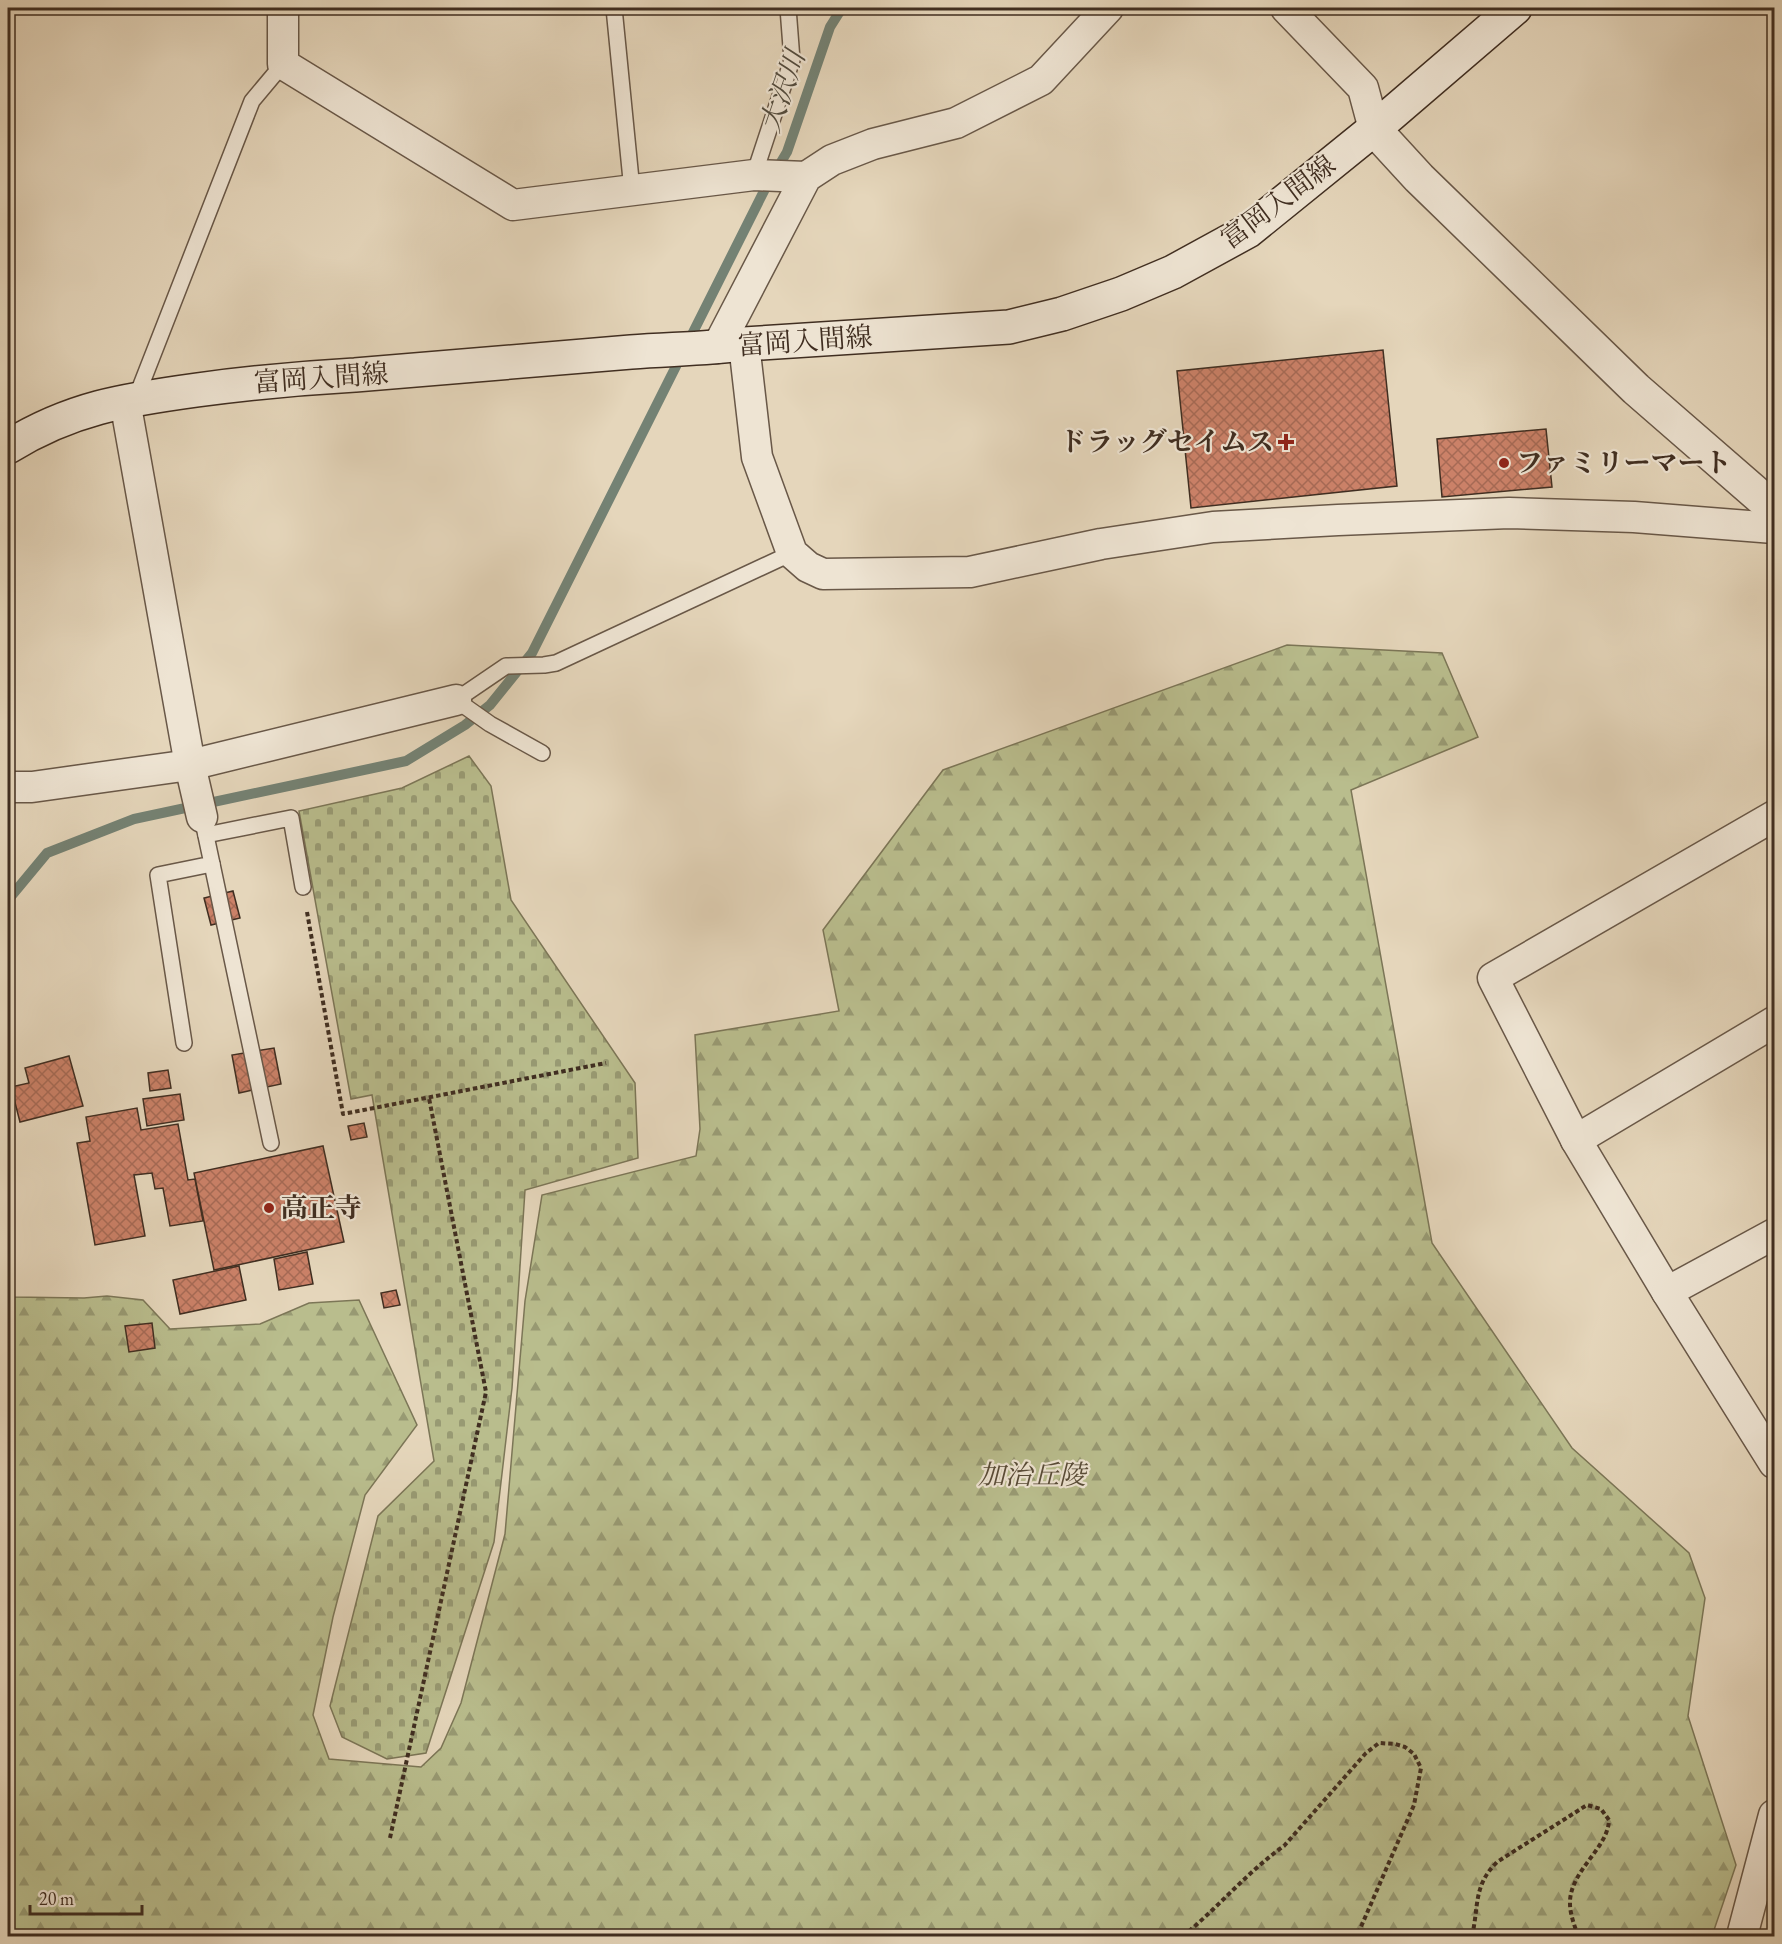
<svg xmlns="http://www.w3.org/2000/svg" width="1782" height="1944" font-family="'EB Garamond','Noto Serif JP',serif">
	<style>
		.forest { fill: url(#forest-firs); stroke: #7c7657; stroke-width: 1.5 }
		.cemetery { fill: url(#cemetery-stones); stroke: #7c7657; stroke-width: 1.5 }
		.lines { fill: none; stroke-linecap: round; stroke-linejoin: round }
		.stream { stroke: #748274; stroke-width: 10 }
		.building { fill: url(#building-cross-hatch); stroke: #402e21; stroke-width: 1.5 }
		.service-casing { stroke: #695848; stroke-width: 18 }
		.minor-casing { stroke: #695848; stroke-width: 33 }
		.tertiary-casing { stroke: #695848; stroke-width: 36 }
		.secondary-casing { stroke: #402e21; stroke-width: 36 }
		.path { stroke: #402e21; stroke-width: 4; stroke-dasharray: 4.5 3; stroke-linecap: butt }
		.service { stroke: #eee4d3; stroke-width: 15 }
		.minor { stroke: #eee4d3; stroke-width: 30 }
		.tertiary { stroke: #eee4d3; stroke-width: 33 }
		.secondary { stroke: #eee4d3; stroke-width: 33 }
		.poi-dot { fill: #8f2418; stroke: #eee4d3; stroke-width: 2 }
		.labels { text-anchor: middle; stroke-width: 4.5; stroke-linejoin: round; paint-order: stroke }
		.street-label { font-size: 27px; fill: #402e21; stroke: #eee4d3 }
		.poi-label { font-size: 27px; font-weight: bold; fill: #402e21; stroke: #eee4d3; text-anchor: start }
		.park-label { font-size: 27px; font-style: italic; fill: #584b37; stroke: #eee4d3 }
		.water-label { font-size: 28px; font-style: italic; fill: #514a3d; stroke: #eee4d3 }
	</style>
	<defs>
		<pattern id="forest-firs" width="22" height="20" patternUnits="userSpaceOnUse" patternTransform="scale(1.5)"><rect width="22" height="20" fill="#b9bd8d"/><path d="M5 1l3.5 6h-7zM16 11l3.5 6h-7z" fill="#989a73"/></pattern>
		<pattern id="cemetery-stones" width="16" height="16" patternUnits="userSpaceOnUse" patternTransform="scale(1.5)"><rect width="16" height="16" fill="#b9bd8d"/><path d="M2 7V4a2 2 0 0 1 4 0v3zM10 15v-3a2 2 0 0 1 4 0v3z" fill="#989a73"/></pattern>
		<pattern id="building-cross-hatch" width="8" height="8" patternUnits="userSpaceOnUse" patternTransform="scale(1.5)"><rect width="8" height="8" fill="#cb8168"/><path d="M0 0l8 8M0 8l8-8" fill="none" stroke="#a66a55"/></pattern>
	</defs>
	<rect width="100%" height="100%" fill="#e5d6bb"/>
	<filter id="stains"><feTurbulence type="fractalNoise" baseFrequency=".00333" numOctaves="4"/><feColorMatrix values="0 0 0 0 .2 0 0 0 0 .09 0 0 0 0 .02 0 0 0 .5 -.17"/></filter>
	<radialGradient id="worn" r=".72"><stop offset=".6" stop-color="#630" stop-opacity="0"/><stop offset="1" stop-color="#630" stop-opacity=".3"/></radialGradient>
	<!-- forest -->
	<path class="forest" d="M1287 645 1442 653 1478 737 1351 790 1432 1243 1572 1448 1689 1553 1705 1598 1688 1716 1736 1865 1712 1936H8V1293L11 1297 84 1298 107 1296 143 1300 170 1329 260 1324 309 1303 359 1300 417 1425 365 1495 333 1617 313 1715 329 1759 421 1767 441 1748 461 1703 505 1534 525 1301 542 1195 696 1156 700 1129 695 1035 839 1011 823 930 943 770Z"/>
	<!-- cemetery -->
	<path class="cemetery" d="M469 756 491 786 511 900 635 1083 638 1158 525 1190 512 1388 494 1542 426 1753 387 1759 342 1737 330 1706 378 1516 434 1461 372 1095 351 1099 299 811 402 788Z"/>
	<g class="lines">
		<!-- stream -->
		<path class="stream" d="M8 900 47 853 134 819 406 761 465 725 490 705 532 653 765 189 787 152 830 27 842 8"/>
	</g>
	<!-- building -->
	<g class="building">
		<path d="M1383 350 1397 486 1191 508 1177 371Z"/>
		<path d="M1546 429 1552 487 1442 497 1437 439Z"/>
		<path d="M233 891 240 918 211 925 204 898Z"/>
		<path d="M274 1048 281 1084 239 1093 232 1055Z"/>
		<path d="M69 1056 83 1106 20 1122 11 1087 29 1083 25 1068Z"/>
		<path d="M168 1070 171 1088 150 1091 148 1073Z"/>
		<path d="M180 1094 184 1120 147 1126 143 1099Z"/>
		<path d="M137 1108 141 1130 178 1124 188 1180 195 1179 203 1221 170 1226 163 1188 155 1189 152 1173 134 1175 145 1236 95 1245 77 1143 90 1141 86 1117Z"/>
		<path d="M364 1123 367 1137 351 1140 348 1126Z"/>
		<path d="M323 1146 344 1242 214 1270 194 1173Z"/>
		<path d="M307 1252 313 1284 279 1290 274 1259Z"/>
		<path d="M239 1266 246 1300 180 1314 173 1280Z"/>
		<path d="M396 1290 400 1305 384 1308 381 1293Z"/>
		<path d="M152 1323 155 1348 129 1352 125 1326Z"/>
	</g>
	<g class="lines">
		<!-- service casing -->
		<g class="service-casing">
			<g id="service">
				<path d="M614 8 632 190"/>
				<path d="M754 175 792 60 788 8"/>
				<path d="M136 398 252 101 283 64"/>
				<path d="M542 753 490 724 456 700 506 666 544 665 556 663 792 553"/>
				<path d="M206 835 291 818 303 887"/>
				<path d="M212 864 271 1143"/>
				<path d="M184 1043 158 875 212 864 202 817"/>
			</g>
		</g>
		<!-- minor casing -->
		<g class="minor-casing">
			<g id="minor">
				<path d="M283 8V64L513 205 754 175 806 177"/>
				<path d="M1286 8 1363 88 1374 129"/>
				<path d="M744 344 757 457 792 553 808 567 823 574 970 572 1101 544 1213 527 1338 520 1509 513 1634 517 1774 528"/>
				<path d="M717 348 806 177 832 160 873 144 956 123 1041 80 1108 8"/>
				<path d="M125 401 190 765 202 817"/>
				<path d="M8 787H32L190 765 456 700"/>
				<path d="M1774 816 1493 978 1576 1140 1667 1292 1774 1463"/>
				<path d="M1576 1140 1774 1022"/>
				<path d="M1667 1292 1774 1234"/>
				<path d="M1742 1936 1774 1815"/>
			</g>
		</g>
		<!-- tertiary casing -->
		<g class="tertiary-casing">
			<path id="tertiary" d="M1374 129 1419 178 1636 389 1774 509"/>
		</g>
		<!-- secondary casing -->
		<g class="secondary-casing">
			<path id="secondary" d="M8 447C71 408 124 400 197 390 249 383 302 378 355 375 447 368 539 360 631 352 669 349 706 349 744 344L1009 327 1062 314 1121 294 1173 272 1248 231 1374 129 1515 8"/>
		</g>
		<!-- path -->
		<g class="path">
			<path d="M307 912 343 1114 606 1063"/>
			<path d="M390 1838 486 1392 429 1098"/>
			<path d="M1183 1936C1218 1908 1247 1872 1284 1846L1366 1753 1379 1743 1395 1744 1405 1747 1414 1754 1421 1768 1414 1805 1357 1936"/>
			<path d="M1472 1936C1479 1906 1473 1886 1497 1862L1587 1805 1601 1809 1609 1820C1608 1849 1569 1871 1570 1904 1570 1914 1575 1927 1578 1936"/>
		</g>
		<!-- service -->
		<use href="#service" class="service"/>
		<!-- minor -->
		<use href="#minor" class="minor"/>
		<!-- tertiary -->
		<use href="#tertiary" class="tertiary"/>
		<!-- secondary -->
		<use href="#secondary" class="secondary"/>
	</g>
	<!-- markers -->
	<g class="poi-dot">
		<path d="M1283 433h6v6h6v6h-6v6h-6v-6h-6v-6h6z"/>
		<circle cx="1504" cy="463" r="6"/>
		<circle cx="269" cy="1208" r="6"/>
	</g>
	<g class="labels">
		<!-- street labels -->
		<g class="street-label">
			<text transform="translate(1278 202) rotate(-37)" y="9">富岡入間線</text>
			<text transform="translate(805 341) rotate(-4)" y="9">富岡入間線</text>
			<text transform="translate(321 378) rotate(-4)" y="9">富岡入間線</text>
		</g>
		<!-- poi labels -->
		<g class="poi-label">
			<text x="1274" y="451" text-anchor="end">ドラッグセイムス</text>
			<text x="1516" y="472">ファミリーマート</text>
			<text x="281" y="1217">高正寺</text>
		</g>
		<!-- park labels -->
		<g class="park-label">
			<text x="1032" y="1484">加治丘陵</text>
		</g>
		<!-- water labels -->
		<g class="water-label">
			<text transform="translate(782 91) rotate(-71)" y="10">大沢川</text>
		</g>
	</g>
	<!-- margin -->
	<rect width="1782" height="1944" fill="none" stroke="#e5d6bb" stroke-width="30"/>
	<rect x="9" y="9" width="1764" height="1926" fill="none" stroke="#402e21" stroke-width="3"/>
	<rect x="15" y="15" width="1752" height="1914" fill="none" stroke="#402e21" stroke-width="1.5"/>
	<!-- scale -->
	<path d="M30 1905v9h112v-9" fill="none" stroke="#402e21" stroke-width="3"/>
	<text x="39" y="1905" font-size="18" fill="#402e21" stroke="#eee4d3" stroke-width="4.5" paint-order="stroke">20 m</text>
	<rect width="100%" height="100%" filter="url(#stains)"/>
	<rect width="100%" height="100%" fill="url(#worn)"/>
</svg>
